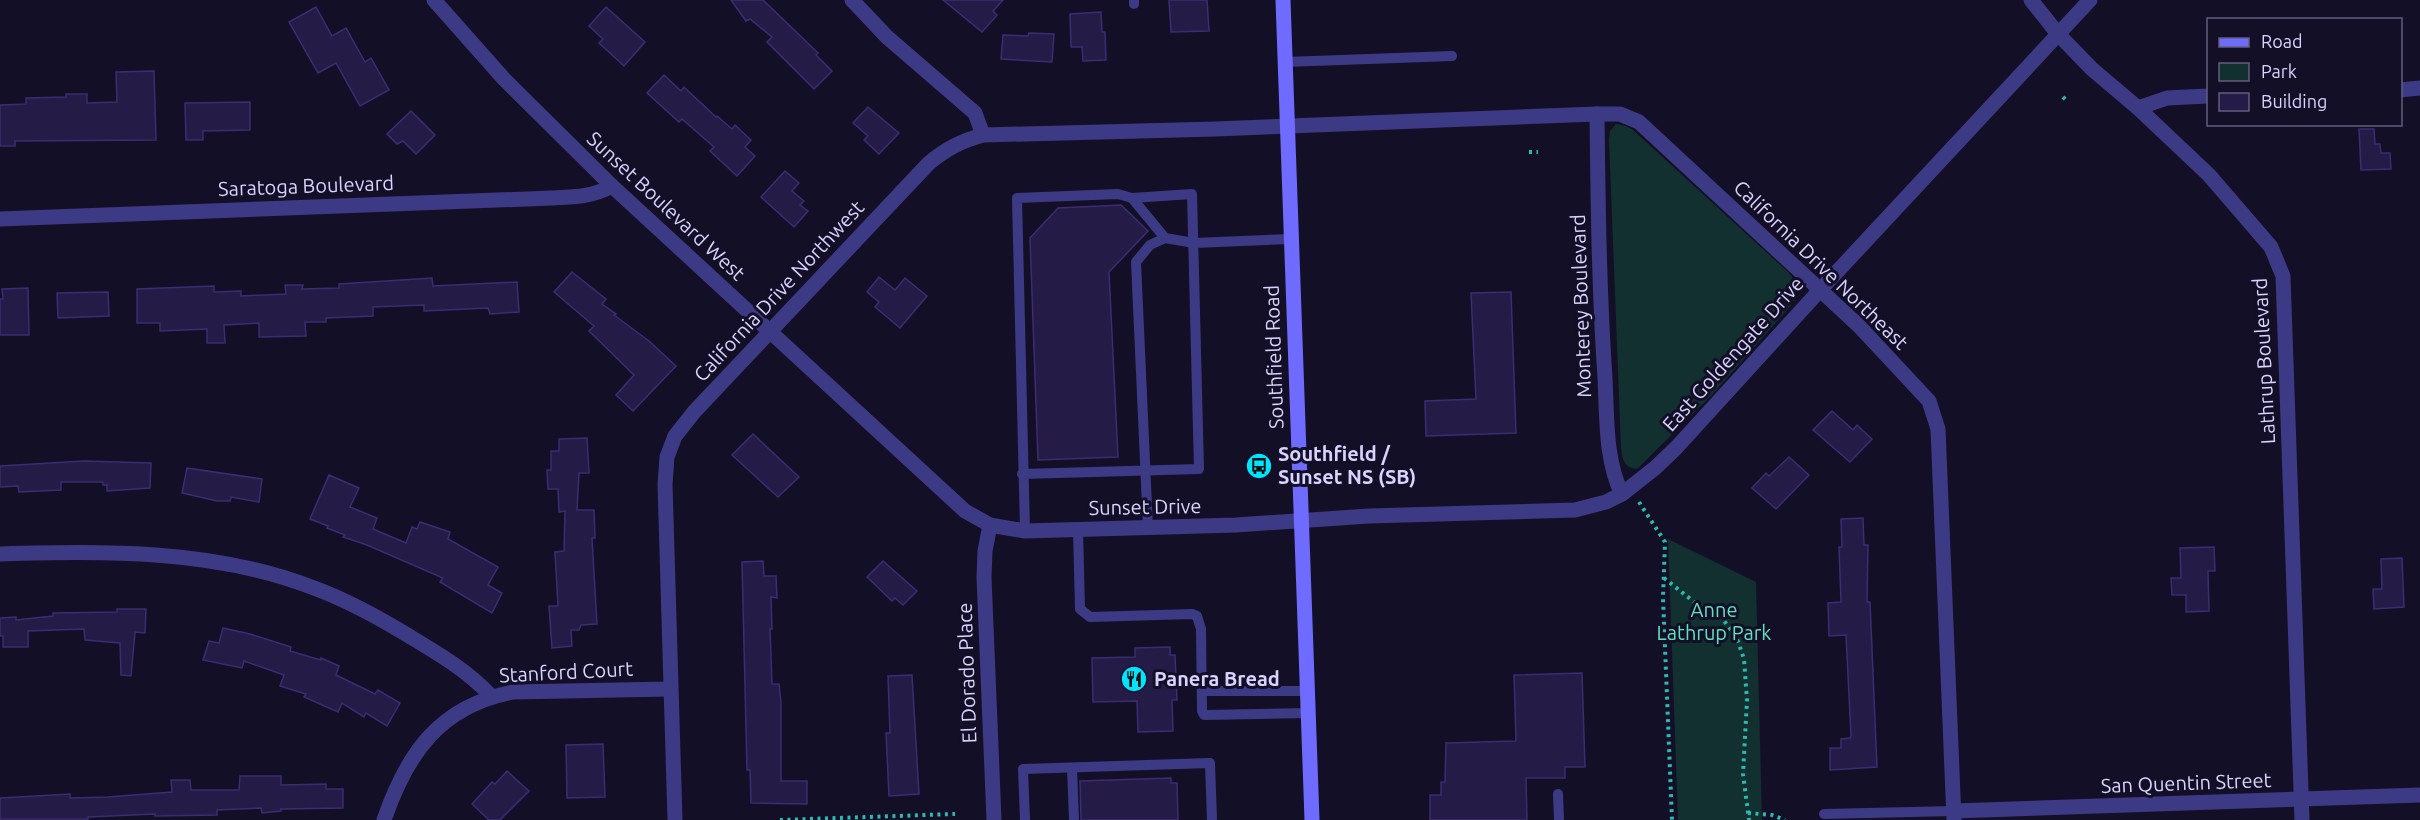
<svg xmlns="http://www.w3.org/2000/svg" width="2420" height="820" font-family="Ubuntu,sans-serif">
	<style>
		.green { fill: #12302f }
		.building { fill: #241b47; stroke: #3b2d73; stroke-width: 1.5 }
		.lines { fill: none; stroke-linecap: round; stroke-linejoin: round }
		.path { stroke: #2fb8b0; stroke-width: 4; stroke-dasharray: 3 4.5; stroke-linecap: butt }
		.lane { stroke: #3d3a85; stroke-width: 10 }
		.street { stroke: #3d3a85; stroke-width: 15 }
		.secondary { stroke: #6f6bff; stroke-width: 15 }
		.labels { text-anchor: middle; stroke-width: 6; stroke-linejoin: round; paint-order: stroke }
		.street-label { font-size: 20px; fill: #d9d4ff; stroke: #130f26 }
		.poi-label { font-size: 20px; font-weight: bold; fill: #d9d4ff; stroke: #130f26; text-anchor: start }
		.park-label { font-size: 20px; fill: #5fe0c0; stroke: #130f26 }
	</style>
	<rect width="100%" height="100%" fill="#130f26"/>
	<!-- green -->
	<g class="green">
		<path d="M1616 124 1626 126 1633 130 1788 272C1800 285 1798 296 1788 309L1711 396 1637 469C1624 468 1622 459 1621 448L1609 140 1610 131Z"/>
		<path d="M1668 539 1756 582 1762 820H1678Z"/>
	</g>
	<!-- building -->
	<g class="building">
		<path d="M731 0H763L818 53 816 55 832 71 814 89 767 42 772 37 750 19 746 21Z"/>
		<path d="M943 0H1003L993 11 997 15 982 32Z"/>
		<path d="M1169 0H1207L1209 31 1171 32Z"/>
		<path d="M316 7 332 36 346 28 365 62 371 58 389 90 360 106 336 63 318 73 289 22Z"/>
		<path d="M606 7 645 42 624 66 599 43 603 39 589 26Z"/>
		<path d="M1101 12 1102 32H1105L1106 60 1083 61 1082 47H1071L1070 14Z"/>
		<path d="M1029 33 1054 34 1052 62 1001 59 1003 35 1028 36Z"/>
		<path d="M154 71 156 140 15 141V146H0V105L26 104V98L66 97V94H87V103L117 102 116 72Z"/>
		<path d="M664 75 681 91 684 87 716 117 717 116 732 129 735 125 751 140 745 147 755 156 737 176 710 151 714 147 682 119 679 122 647 93Z"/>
		<path d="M250 102V130L203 131V140H186L185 103Z"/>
		<path d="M868 107 899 133 879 154 864 140 868 136 853 123Z"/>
		<path d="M411 111 435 135 416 154 403 141 397 144 387 134Z"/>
		<path d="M2359 129H2374L2375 144H2380L2381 153H2390L2391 169 2361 170Z"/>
		<path d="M785 171 799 183 792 191 804 201 800 205 808 211 794 227 761 197Z"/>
		<path d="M1121 205 1148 231 1109 272 1118 457 1038 460 1030 238 1058 208Z"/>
		<path d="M572 272 606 299 602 304 616 314 614 315 649 341 676 366 633 411 616 395 634 375 589 331 594 326 554 292Z"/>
		<path d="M879 277 895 290 905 278 927 296 900 328 875 307 879 302 867 292Z"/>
		<path d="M432 278 433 286 517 282 519 312 490 314 488 308 424 311V305L373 307V316L326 318V322H305L306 336 259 337V323L224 325 225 343H207V329L160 331V323H137V289L214 286V292L241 291V296L286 294 285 285H303L302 289 339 288V284Z"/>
		<path d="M28 288 29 335H0V299H3L2 289Z"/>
		<path d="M108 292 109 316 58 318 57 293Z"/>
		<path d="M1511 292 1516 433 1426 436 1425 401 1476 399 1471 293Z"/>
		<path d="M1832 411 1853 430 1857 425 1872 439 1850 462 1813 430Z"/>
		<path d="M753 434 799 477 778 497 732 455Z"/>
		<path d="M587 438 589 473H579L577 510H594L595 538H592L597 624 581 625 579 630H571L572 646 552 648 549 606H558L555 552 564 551 565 511 559 512 558 489H548L547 470H551V451H559V439Z"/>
		<path d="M1789 457 1809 475 1776 509 1752 488 1766 473 1769 476Z"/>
		<path d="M84 461 151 463 150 488 107 491V485H103V482H61V490L19 492 18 486 0 487V466Z"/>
		<path d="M187 468 262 479 259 502 231 497 230 501H217L182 493Z"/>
		<path d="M329 475 359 488 350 507 377 518 373 529 406 543 412 527 417 529 420 522 450 532 448 539 498 567 488 585 502 593 492 613 440 582 443 578 367 545 343 537 345 535 327 528 328 526 310 519Z"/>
		<path d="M1863 518 1864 545H1868L1867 602H1870L1877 767 1830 770V748H1841V739L1850 738 1851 736 1846 635 1829 636 1828 603 1841 602 1839 547H1842L1841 519Z"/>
		<path d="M2214 547 2215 571H2208L2209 611 2186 612V595H2172L2171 578H2181L2180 548Z"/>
		<path d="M2402 558 2404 607 2374 609 2373 589H2382L2381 559Z"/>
		<path d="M763 561 764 576H776L777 598 771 597 772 629H770L772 684H779L781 703V781H807V804L751 803 750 770H747L742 562Z"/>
		<path d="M883 561 917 591 903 605 895 598 892 601 867 577Z"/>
		<path d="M117 609H146L145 633 135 632 131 676 121 675 120 643 85 640 84 629 28 631V647H3V636H0V618L16 617V620L53 616V613L117 612Z"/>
		<path d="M223 628 250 634 291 647 290 651 321 660V658L339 666 336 675 375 694 378 690 400 703 387 726 366 713 364 717 342 703 338 712 304 697 306 694 280 686 284 675 244 661 242 668 203 660 209 641 219 643Z"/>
		<path d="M1170 647V655H1175L1177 700H1172L1173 731 1138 732 1137 701 1093 702 1092 658 1135 657V648Z"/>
		<path d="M1582 673 1585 767H1565V778H1526L1527 820H1430V795H1441V782H1445L1446 743 1516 741 1514 675Z"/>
		<path d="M912 675 919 794 889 796 886 733H890L888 676Z"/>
		<path d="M603 744 605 797 567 798 566 745Z"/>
		<path d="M507 771 529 791 500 820H489L472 804 492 782 495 784Z"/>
		<path d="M240 776H281V785L326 784V789H343V808L281 809V811L262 813 261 808 217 810V815L155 816V814L88 817V819H0V798L70 794V798L108 797 172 792 171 780H190L191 790H239Z"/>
		<path d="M1171 778V783H1177L1178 820H1081L1080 781Z"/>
	</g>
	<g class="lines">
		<!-- path -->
		<g class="path">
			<path d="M2063 97 2066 100"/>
			<path d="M1529 152H1538"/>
			<path d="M1639 502 1665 542 1663 598 1672 820"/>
			<path d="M1664 578 1698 605 1721 617 1736 636 1744 659 1747 700 1743 774 1749 820"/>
			<path d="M1748 813 1772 815 1785 820"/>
			<path d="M780 820 955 814"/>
		</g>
		<!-- lane -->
		<g class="lane">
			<path d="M1134 0V4"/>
			<path d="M1285 62 1452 56"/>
			<path d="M1132 198 1165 238 1194 243 1291 239"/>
			<path d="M1022 474 1199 469 1192 194 1132 198 1118 194 1017 198 1025 531"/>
			<path d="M1148 528 1136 262 1150 245 1165 238"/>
			<path d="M1078 530 1080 609 1090 617 1192 614 1197 616 1201 629 1202 711 1204 715 1308 713"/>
			<path d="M1202 691H1307"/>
			<path d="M1072 768 1074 820"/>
			<path d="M1558 794 1559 820"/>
			<path d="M1824 814 1954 811"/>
			<path d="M1025 820 1023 769 1210 763 1212 820"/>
		</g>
		<!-- street -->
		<g class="street">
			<path d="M434 0 504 79 612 186 965 511 990 525 1025 531 1236 525 1369 516 1575 510 1606 502 1622 494 1655 468 1676 448 1821 289 2090 0"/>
			<path d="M852 0 887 37 975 113 983 135"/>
			<path d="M2031 0 2058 34 2092 69 2138 108 2209 175 2271 247 2283 276 2302 820"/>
			<path d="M2400 90 2420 88"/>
			<path d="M2138 108 2167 98 2208 96"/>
			<path d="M1597 114C1598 202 1599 290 1605 378 1607 416 1605 460 1622 494"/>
			<path d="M0 219 552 198C574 197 592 197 612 186"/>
			<path d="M990 525 985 551 984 577 994 820"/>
			<path d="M0 554C105 551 214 549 314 588 344 599 372 614 399 630 432 650 465 668 491 696"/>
			<path d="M1954 811 2420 795"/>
			<path d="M384 820C407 753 440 706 513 692L670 689"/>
			<path d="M675 820 665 484 667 457 675 436 694 412 929 163C946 149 961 141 983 135L1215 129 1597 114H1620L1639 122 1859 326 1929 401 1938 429 1954 820"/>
		</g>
		<!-- secondary -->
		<path class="secondary" d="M1283 0 1312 820"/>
	</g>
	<!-- icons -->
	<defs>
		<g id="bus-disc" transform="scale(1.35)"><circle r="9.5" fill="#00e5ff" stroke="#130f26"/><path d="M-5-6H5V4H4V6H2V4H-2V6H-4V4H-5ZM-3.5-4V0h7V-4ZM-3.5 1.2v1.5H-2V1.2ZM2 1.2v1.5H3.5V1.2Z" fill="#111"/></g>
		<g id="restaurant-disc" transform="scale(1.35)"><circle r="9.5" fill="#00e5ff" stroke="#130f26"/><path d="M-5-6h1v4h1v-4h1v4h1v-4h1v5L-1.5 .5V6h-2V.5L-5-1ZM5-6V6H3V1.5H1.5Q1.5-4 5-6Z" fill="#111"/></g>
	</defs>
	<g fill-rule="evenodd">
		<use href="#bus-disc" x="1259" y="466"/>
		<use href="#restaurant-disc" x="1134" y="679"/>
	</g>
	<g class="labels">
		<!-- street labels -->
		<g class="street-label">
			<text transform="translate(306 186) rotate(-2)" y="7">Saratoga Boulevard</text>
			<text transform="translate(666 206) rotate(43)" y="7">Sunset Boulevard West</text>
			<text transform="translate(1821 265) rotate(44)" y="7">California Drive Northeast</text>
			<text transform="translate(779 291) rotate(-47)" y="7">California Drive Northwest</text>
			<text transform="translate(1581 306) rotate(-92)" y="7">Monterey Boulevard</text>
			<text transform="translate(1733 354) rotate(-48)" y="7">East Goldengate Drive</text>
			<text transform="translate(1274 357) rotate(-92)" y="7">Southfield Road</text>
			<text transform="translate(2264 361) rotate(-93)" y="7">Lathrup Boulevard</text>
			<text transform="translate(1145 507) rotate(-1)" y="7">Sunset Drive</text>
			<text transform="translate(566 672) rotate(-3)" y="7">Stanford Court</text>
			<text transform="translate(967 673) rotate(-92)" y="7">El Dorado Place</text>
			<text transform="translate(2186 783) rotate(-2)" y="7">San Quentin Street</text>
		</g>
		<!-- poi labels -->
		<g class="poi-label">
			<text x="1278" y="461">Southfield /<tspan x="1278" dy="23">Sunset NS (SB)</tspan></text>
			<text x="1154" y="686">Panera Bread</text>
		</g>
		<!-- park labels -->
		<g class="park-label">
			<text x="1714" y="617">Anne<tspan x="1714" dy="23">Lathrup Park</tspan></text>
		</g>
	</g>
	<!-- legend -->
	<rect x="2207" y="18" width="195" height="108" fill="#130f26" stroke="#625e7d" stroke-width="1.5"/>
	<rect x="2219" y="38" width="30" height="9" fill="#6f6bff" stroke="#625e7d" stroke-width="1.5"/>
	<text x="2261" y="48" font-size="18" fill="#d9d4ff">Road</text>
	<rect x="2219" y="63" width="30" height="18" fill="#12302f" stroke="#625e7d" stroke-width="1.5"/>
	<text x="2261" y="78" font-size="18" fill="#d9d4ff">Park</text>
	<rect x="2219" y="93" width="30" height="18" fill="#241b47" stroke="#625e7d" stroke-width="1.5"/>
	<text x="2261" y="108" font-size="18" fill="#d9d4ff">Building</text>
</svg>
